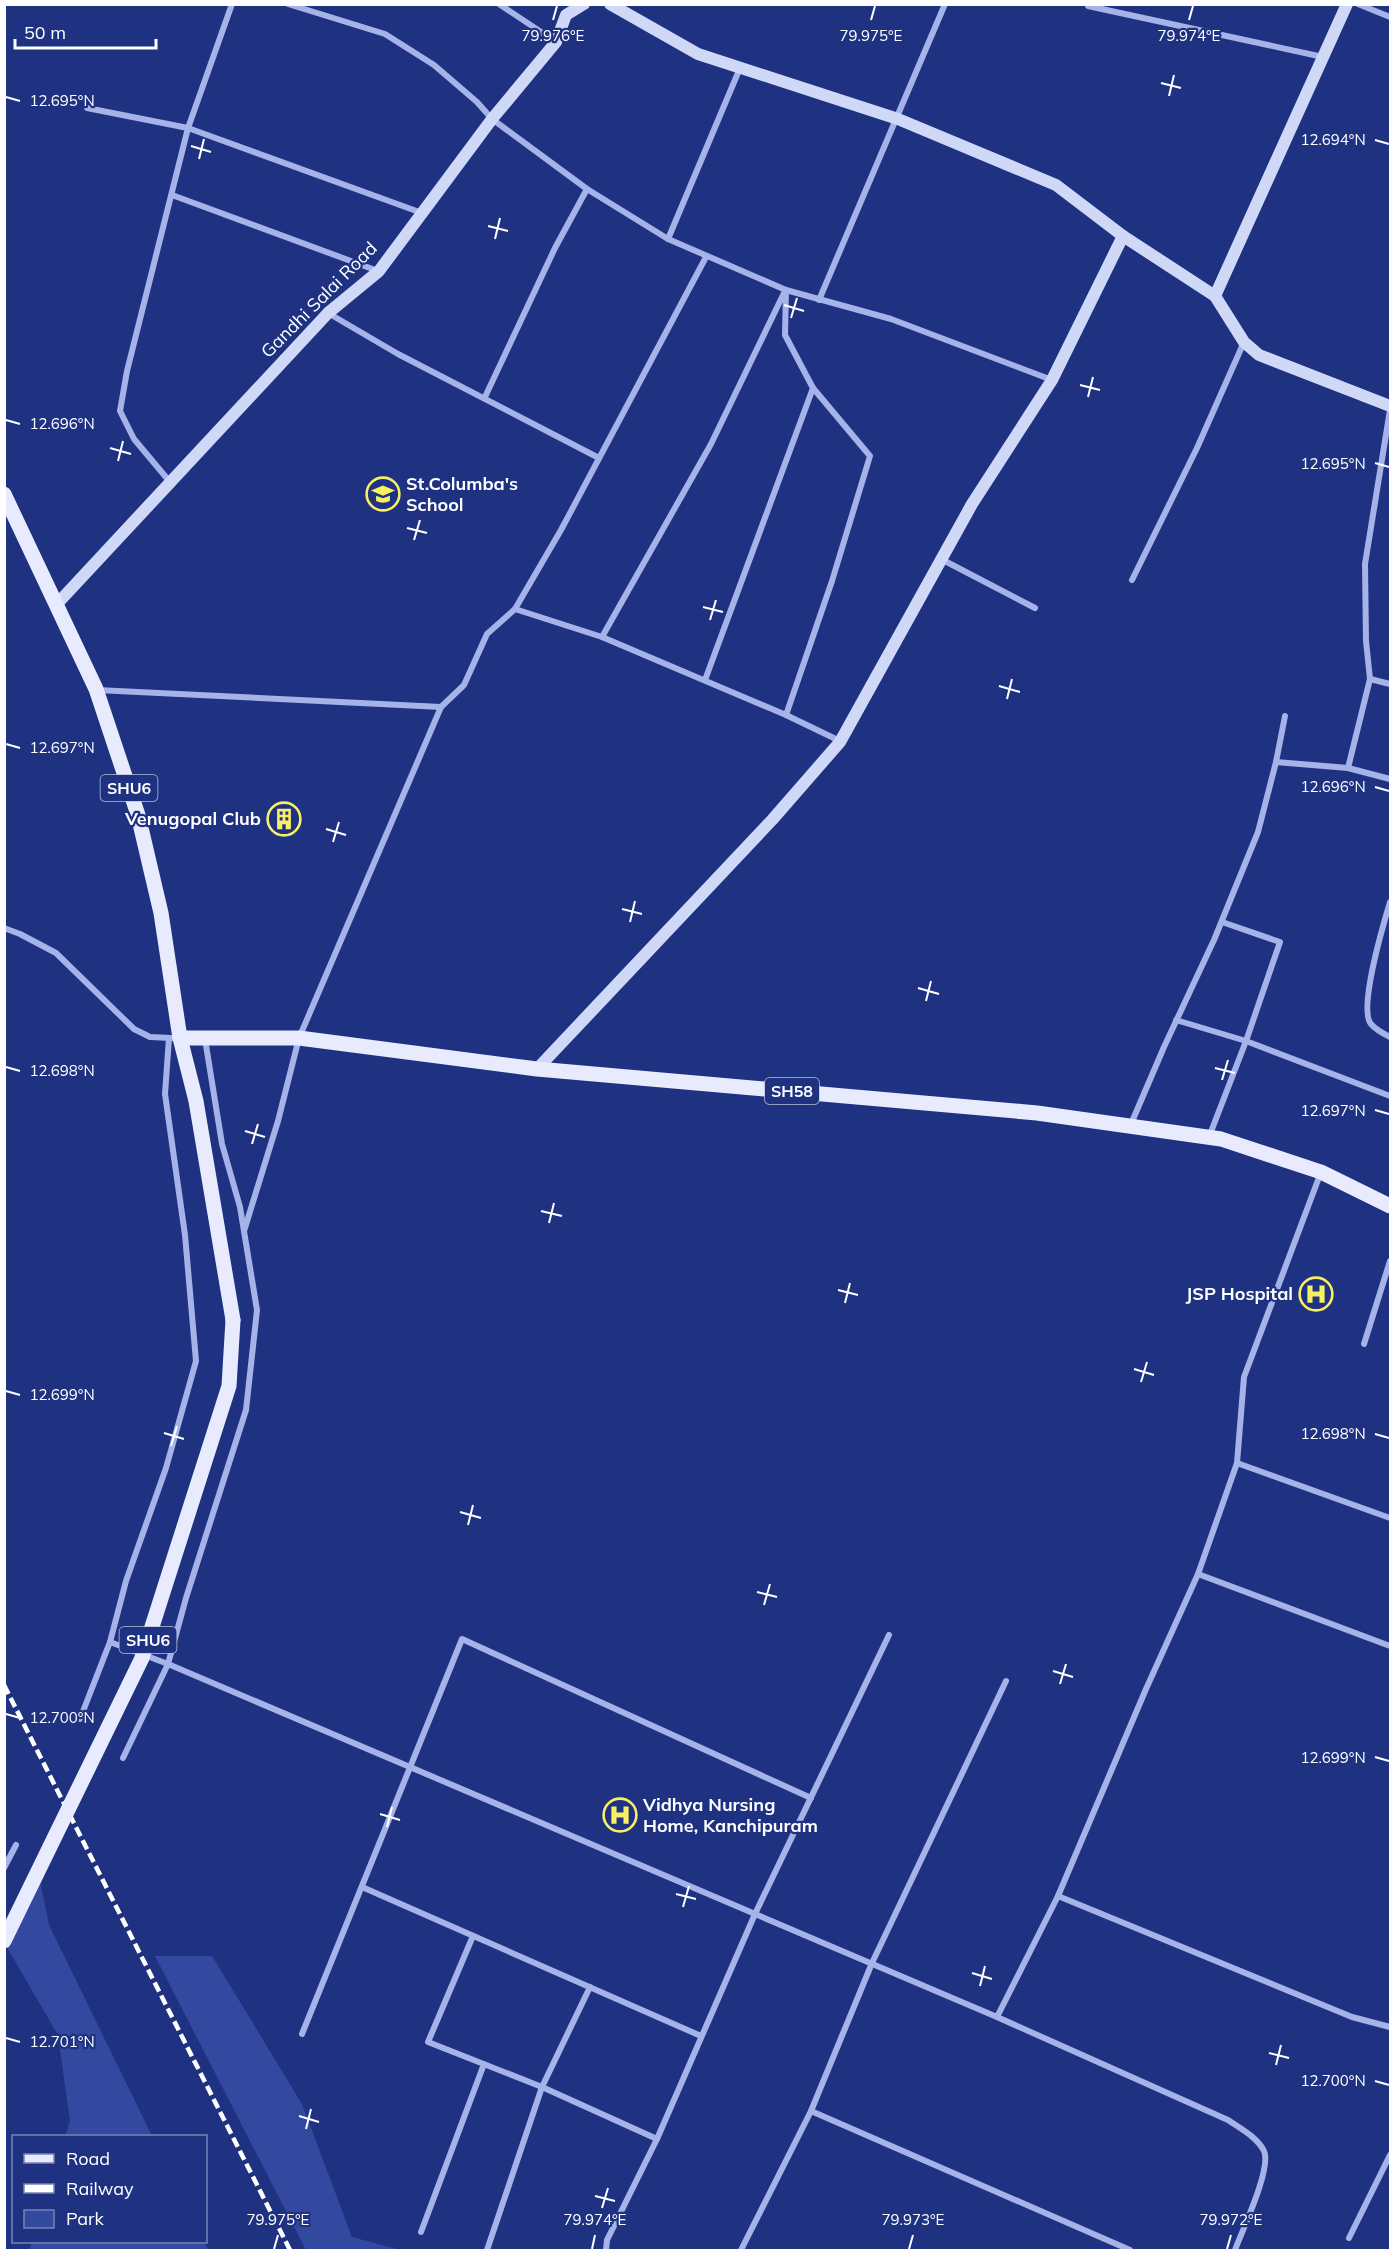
<svg xmlns="http://www.w3.org/2000/svg" width="1395" height="2255" font-family="Mulish,sans-serif">
	<style>
		.green { fill: #3349a0 }
		.lines { fill: none; stroke-linecap: round; stroke-linejoin: round }
		.street { stroke: #a5b3e9; stroke-width: 6 }
		.secondary { stroke: #d0d8f7; stroke-width: 12 }
		.primary { stroke: #e8ebfe; stroke-width: 15 }
		.rail { stroke: #fff; stroke-width: 4.5; stroke-dasharray: 10 4.5; stroke-linecap: butt }
		.primary-bridge { stroke: #e8ebfe; stroke-width: 15 }
		.ticks { fill: none; stroke: #fff; stroke-width: 2 }
		.labels { text-anchor: middle; stroke-width: 4.5; stroke-linejoin: round; paint-order: stroke }
		.shield { fill: #1f3282; stroke: #bcc2da; stroke-width: 1.5 }
		.shield-label { font-size: 16px; font-weight: bold; fill: #fff }
		.street-label { font-size: 18px; fill: #fff; stroke: #1f3282 }
		.poi-label { font-size: 18px; font-weight: bold; fill: #fff; stroke: #1f3282; text-anchor: start }
		.ticks-label { font-size: 15px; text-anchor: middle; fill: #fff; stroke: #1f3282; stroke-width: 4.5; stroke-linejoin: round; paint-order: stroke }
	</style>
	<rect width="100%" height="100%" fill="#1f3282"/>
	<!-- green -->
	<g class="green">
		<path d="M40 1881 49 1925 152 2136H65L70 2121 58 2035 5 1944 4 1922Z"/>
		<path d="M155 1956H212L302 2104 352 2237 400 2250H306Z"/>
		<path d="M32 2242H204L208 2250H29Z"/>
	</g>
	<g class="lines">
		<!-- street -->
		<g class="street">
			<path d="M288 4 385 34 434 65 477 102 492 119 587 189 668 239 786 290 891 319 1052 380"/>
			<path d="M499 4 556 42"/>
			<path d="M1358 4 1390 17"/>
			<path d="M1088 6 1323 57"/>
			<path d="M87 108 188 128 422 213"/>
			<path d="M172 195 378 271"/>
			<path d="M668 239 740 68"/>
			<path d="M786 290 785 335 813 388 870 456 832 581 786 715"/>
			<path d="M819 300 945 4"/>
			<path d="M328 313 398 354 599 458"/>
			<path d="M485 397 555 248 587 189"/>
			<path d="M170 482 134 439 120 411 127 371 188 128 232 4"/>
			<path d="M941 559 1035 608"/>
			<path d="M1132 580 1197 448 1244 342"/>
			<path d="M515 609 561 530 706 257"/>
			<path d="M602 637 711 444 784 293"/>
			<path d="M1370 679 1390 684"/>
			<path d="M705 680 813 388"/>
			<path d="M97 690 441 707 464 685 487 634 515 609 602 637 786 715 840 741"/>
			<path d="M1276 762 1348 768 1390 779"/>
			<path d="M1348 768 1370 679 1366 641 1365 564 1390 410"/>
			<path d="M1390 902C1384 922 1358 1009 1371 1024 1376 1030 1384 1034 1390 1037"/>
			<path d="M4 928 20 934 56 953 134 1029 150 1037 171 1038"/>
			<path d="M1176 1020 1246 1041 1390 1096"/>
			<path d="M169 1038 165 1094 185 1235 196 1361 166 1468 126 1581 110 1642 168 1664 997 2017 1058 1896 1146 1689 1198 1574 1237 1463 1244 1377 1321 1172"/>
			<path d="M1131 1124 1164 1047 1214 940 1258 832 1276 762 1285 716"/>
			<path d="M1209 1137 1246 1041 1280 942 1222 922"/>
			<path d="M244 1231 278 1121 299 1038 441 707"/>
			<path d="M1364 1344 1390 1261"/>
			<path d="M1237 1463 1390 1518"/>
			<path d="M1198 1574 1390 1646"/>
			<path d="M1006 1681 872 1963 811 2111 1130 2250"/>
			<path d="M80 1719 110 1642"/>
			<path d="M123 1758 168 1664 186 1598 246 1410 257 1310 240 1207 222 1144 205 1039"/>
			<path d="M4 1868 16 1845"/>
			<path d="M362 1887 701 2036"/>
			<path d="M1058 1896 1352 2017 1390 2027"/>
			<path d="M473 1936 428 2042 542 2087 657 2139"/>
			<path d="M997 2017 1228 2120C1241 2129 1257 2137 1264 2151 1272 2168 1242 2231 1235 2250"/>
			<path d="M302 2034 462 1639 811 1798"/>
			<path d="M421 2232 484 2064"/>
			<path d="M1349 2238 1390 2155"/>
			<path d="M487 2250 542 2087 590 1987"/>
			<path d="M606 2250 607 2240 657 2139 755 1914 889 1635"/>
			<path d="M741 2250 811 2111"/>
		</g>
		<!-- secondary -->
		<g class="secondary">
			<path d="M610 4 698 54 898 119 1056 185 1123 236 1215 296 1244 342 1259 355 1390 406"/>
			<path d="M1215 296 1347 4"/>
			<path d="M56 605 328 313 379 271 492 119 556 42 566 15 584 4"/>
			<path d="M537 1069 772 820 840 742 972 504 1052 380 1123 236"/>
		</g>
		<!-- primary -->
		<g class="primary">
			<path d="M4 494 96 689 138 815 161 913 180 1038 196 1101 233 1320"/>
			<path d="M180 1038H299L537 1069 1037 1113 1221 1139 1321 1172 1390 1206"/>
		</g>
		<!-- rail -->
		<path class="rail" d="M4 1685 290 2250"/>
		<!-- primary-bridge -->
		<path class="primary-bridge" d="M4 1941 142 1658 229 1386 233 1320"/>
	</g>
	<!-- ticks -->
	<path class="ticks" d="M553 20 557 6M871 20 875 6M1189 20 1193 6M1161 83 1181 88M1169 96 1174 75M6 97 20 101M1375 140 1389 144M191 146 211 152M199 159 204 139M488 226 508 231M495 239 500 218M784 305 804 311M791 318 797 298M1080 385 1100 390M1088 397 1093 377M6 420 20 424M110 448 131 454M118 461 123 441M1375 463 1389 467M407 528 427 533M414 540 420 520M703 607 723 612M710 620 716 600M999 686 1020 692M1007 699 1012 679M6 744 20 748M1375 787 1389 791M326 829 346 835M333 842 339 822M622 909 642 914M630 922 635 901M918 988 939 994M926 1001 931 981M6 1067 20 1071M1215 1068 1235 1073M1222 1080 1228 1060M1375 1110 1389 1114M245 1131 265 1137M252 1144 258 1124M541 1211 562 1216M549 1223 554 1203M838 1290 858 1295M845 1303 850 1283M1134 1369 1154 1375M1141 1382 1147 1362M6 1391 20 1395M164 1433 184 1439M1375 1434 1389 1438M171 1446 177 1426M460 1512 481 1518M468 1525 473 1505M757 1592 777 1597M764 1605 770 1584M1053 1671 1073 1677M1060 1684 1066 1664M6 1714 20 1718M1375 1757 1389 1761M380 1814 400 1820M387 1827 392 1807M676 1894 696 1899M683 1907 689 1886M972 1973 992 1979M980 1986 985 1966M6 2038 20 2042M1269 2053 1289 2058M1276 2065 1281 2045M1375 2081 1389 2085M299 2116 319 2122M306 2129 311 2109M595 2196 615 2201M602 2208 608 2188M274 2249 278 2235M592 2249 595 2235M909 2249 913 2235M1227 2249 1231 2235"/>
	<!-- icons -->
	<defs>
		<g id="school-ring" transform="scale(1.725)"><circle r="9.5" fill="#1f3282" stroke="#f7f065" stroke-width="1.5"/><path d="M0-5L7-2L0 1L-7-2ZM-4 1L0 2.5L4 1V4Q0 6-4 4Z" fill="#f7f065"/></g>
		<g id="building-ring" transform="scale(1.725)"><circle r="9.5" fill="#1f3282" stroke="#f7f065" stroke-width="1.5"/><path d="M-4-6H4V6H1V3H-1V6H-4ZM-2.5-4.3h1.7v1.8h-1.7ZM.8-4.3h1.7v1.8H.8ZM-2.5-1h1.7V.8h-1.7ZM.8-1h1.7V.8H.8Z" fill="#f7f065"/></g>
		<g id="hospital-ring" transform="scale(1.725)"><circle r="9.5" fill="#1f3282" stroke="#f7f065" stroke-width="1.5"/><path d="M-5-5h3v3.5h4V-5h3V5h-3V1.5h-4V5h-3Z" fill="#f7f065"/></g>
	</defs>
	<g fill-rule="evenodd">
		<use href="#school-ring" x="383" y="494"/>
		<use href="#building-ring" x="284" y="819"/>
		<use href="#hospital-ring" x="1316" y="1294"/>
		<use href="#hospital-ring" x="620" y="1815"/>
	</g>
	<g class="labels">
		<!-- shield labels -->
		<g class="shield">
			<rect x="100.5" y="775" width="57" height="26" rx="4.5"/>
			<rect x="765" y="1078" width="54" height="26" rx="4.5"/>
			<rect x="119.5" y="1627" width="57" height="26" rx="4.5"/>
		</g>
		<g class="shield-label">
			<text x="129" y="794">SHU6</text>
			<text x="792" y="1097">SH58</text>
			<text x="148" y="1646">SHU6</text>
		</g>
		<!-- street labels -->
		<g class="street-label">
			<text transform="translate(319 300) rotate(-45)" y="6">Gandhi Salai Road</text>
		</g>
		<!-- poi labels -->
		<g class="poi-label">
			<text x="406" y="490">St.Columba's<tspan x="406" dy="21">School</tspan></text>
			<text x="261" y="825" text-anchor="end">Venugopal Club</text>
			<text x="1293" y="1300" text-anchor="end">JSP Hospital</text>
			<text x="643" y="1811">Vidhya Nursing<tspan x="643" dy="21">Home, Kanchipuram</tspan></text>
		</g>
	</g>
	<g class="ticks-label">
		<text x="553" y="41">79.976°E</text>
		<text x="871" y="41">79.975°E</text>
		<text x="1189" y="41">79.974°E</text>
		<text x="62" y="106">12.695°N</text>
		<text x="1333" y="145">12.694°N</text>
		<text x="62" y="429">12.696°N</text>
		<text x="1333" y="469">12.695°N</text>
		<text x="62" y="753">12.697°N</text>
		<text x="1333" y="792">12.696°N</text>
		<text x="62" y="1076">12.698°N</text>
		<text x="1333" y="1116">12.697°N</text>
		<text x="62" y="1400">12.699°N</text>
		<text x="1333" y="1439">12.698°N</text>
		<text x="62" y="1723">12.700°N</text>
		<text x="1333" y="1763">12.699°N</text>
		<text x="62" y="2047">12.701°N</text>
		<text x="1333" y="2086">12.700°N</text>
		<text x="278" y="2225">79.975°E</text>
		<text x="595" y="2225">79.974°E</text>
		<text x="913" y="2225">79.973°E</text>
		<text x="1231" y="2225">79.972°E</text>
	</g>
	<!-- border -->
	<rect width="1395" height="2255" fill="none" stroke="#ffffff" stroke-width="12"/>
	<!-- legend -->
	<rect x="12" y="2135" width="195" height="108" fill="#1f3282" stroke="#7984b4" stroke-width="1.5"/>
	<rect x="24" y="2154" width="30" height="9" fill="#e8ebfe" stroke="#7984b4" stroke-width="1.5"/>
	<text x="66" y="2165" font-size="18" fill="#ffffff">Road</text>
	<rect x="24" y="2184" width="30" height="9" fill="#ffffff" stroke="#7984b4" stroke-width="1.5"/>
	<text x="66" y="2195" font-size="18" fill="#ffffff">Railway</text>
	<rect x="24" y="2210" width="30" height="18" fill="#3349a0" stroke="#7984b4" stroke-width="1.5"/>
	<text x="66" y="2225" font-size="18" fill="#ffffff">Park</text>
	<!-- scale -->
	<path d="M15 39v9h141v-9" fill="none" stroke="#ffffff" stroke-width="3"/>
	<text x="24" y="39" font-size="18" fill="#ffffff" stroke="#1f3282" stroke-width="4.5" paint-order="stroke">50 m</text>
</svg>
